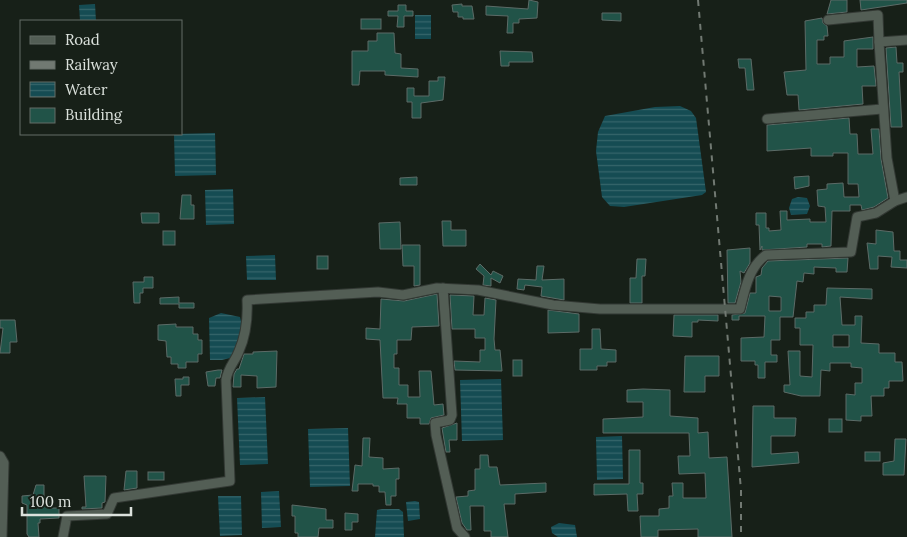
<svg xmlns="http://www.w3.org/2000/svg" width="907" height="537" font-family="Lora,serif">
	<style>
		.water { fill: url(#water-rules) }
		.building { fill: #215348; stroke: #5c6b67; fill-rule: evenodd }
		.lines { fill: none; stroke-linecap: round; stroke-linejoin: round }
		.street-casing { stroke: #333934; stroke-width: 11 }
		.street { stroke: #535e55; stroke-width: 9 }
		.rail { stroke: #717972; stroke-width: 2; stroke-dasharray: 6 6; stroke-linecap: butt }
	</style>
	<defs>
		<pattern id="water-rules" width="6" height="5" patternUnits="userSpaceOnUse" patternTransform="scale(1.25)"><rect width="6" height="5" fill="#154c53"/><path d="M0 2.5h6" fill="none" stroke="#36666b"/></pattern>
	</defs>
	<rect width="100%" height="100%" fill="#172018"/>
	<!-- water -->
	<g class="water">
		<path d="M95 4 96 21H80L79 5Z"/>
		<rect x="415" y="15" width="16" height="24"/>
		<path d="M680 106 691 111 696 118 706 192 702 195 624 207 610 206 602 197 596 151 598 132 605 116 655 107Z"/>
		<path d="M215 133 216 175 175 176 174 134Z"/>
		<path d="M233 189 234 224 206 225 205 190Z"/>
		<path d="M798 197 807 198 810 206 807 214 791 215 789 208 792 199Z"/>
		<path d="M275 255 276 280H247L246 256Z"/>
		<path d="M221 313 240 317 242 325 234 357 222 360H210L209 318Z"/>
		<path d="M501 379 503 440 462 441 460 380Z"/>
		<path d="M265 397 268 464 240 465 237 398Z"/>
		<path d="M348 428 350 486 310 487 308 429Z"/>
		<path d="M622 436 623 479 597 480 596 437Z"/>
		<path d="M279 491 281 527 262 528 261 492Z"/>
		<path d="M218 496H241L242 535 220 536Z"/>
		<path d="M415 501 419 502 420 519 408 521 406 502Z"/>
		<path d="M382 509H399L403 512 404 537H375L377 510Z"/>
		<path d="M559 523 575 525 577 537H558L552 533 551 527Z"/>
	</g>
	<!-- building -->
	<g class="building">
		<path d="M529 0 538 2 537 18 519 19V23H513V33H507L508 16 486 15V6L528 9Z"/>
		<path d="M831 0H847V12L827 14Z"/>
		<path d="M860 0H907V3L861 10Z"/>
		<path d="M462 4V6H472L474 19H463V17H458V12H453L452 5Z"/>
		<path d="M398 5H406V11H413V16H404V27H397L398 16H388V11H398Z"/>
		<path d="M602 13H621V21L602 20Z"/>
		<path d="M822 18 823 23 827 26 828 36H824V40H817V64H830V57H844V41L873 37V49H857V67L874 66 876 86H862L863 104 799 110 798 95H787L784 72 806 70 805 21Z"/>
		<rect x="361" y="19" width="20" height="10"/>
		<path d="M377 33H394L395 53 401 54V68L418 69V77L385 75V71H360L359 85H352V51H368V41H377Z"/>
		<path d="M896 47 897 63H903V72H899L902 127H891L886 48Z"/>
		<path d="M500 51 532 52 533 62H509V66H501Z"/>
		<path d="M738 59H751L754 90H747L745 68H739Z"/>
		<path d="M438 77H445L443 100 421 103V118H412V102H407V88H414V96H429V81H438Z"/>
		<path d="M849 118 850 134H857L858 154H873L871 129H879L881 159 888 198 874 207 862 210 861 205H850V211H832L831 246 822 247V244H807V247L762 250V246L760 250 759 225H756V213H766V228H769V231L781 230 780 211H787V220L810 219V222H826L825 207 818 206 817 190 827 189V184L843 183 844 197H859L858 184H848V153H833V156H811V148L767 151V125Z"/>
		<path d="M809 176V186L795 189 794 177Z"/>
		<path d="M417 177V185H400V178Z"/>
		<path d="M182 195H191V205H194V219H180Z"/>
		<path d="M141 213H159V223H142Z"/>
		<path d="M442 221H451V230H466V246H443Z"/>
		<path d="M400 222 401 249H380L379 223Z"/>
		<path d="M876 230 893 232 894 251H900V260H907V268L891 267 892 257 878 256V269H870L867 243 876 244Z"/>
		<rect x="163" y="231" width="12" height="14"/>
		<path d="M402 245H420V285L414 286V266H403Z"/>
		<path d="M750 248V263L744 273 740 271 741 282 735 303H728L727 250Z"/>
		<rect x="317" y="256" width="11" height="13"/>
		<path d="M848 258 847 272H836V268L814 267V274L804 273 803 282 797 281 793 317H780V340H771V355H777V362H765V378H758V365H755V361H741V338L764 337 765 316H739V320H732V315L745 313 750 293H756V277L761 275 762 268 768 261ZM769 296 781 297V311H769Z"/>
		<path d="M637 259H646L645 276H642V303H630V278H636Z"/>
		<path d="M480 264 491 275 493 271 503 276 500 283 491 278V286L483 285 484 276 476 269Z"/>
		<path d="M537 266H544L542 280 564 279V300L541 296 542 287 525 285 524 290 517 289 518 279 536 280Z"/>
		<path d="M144 277H153V288H143V293H140V303H134L133 282H144Z"/>
		<path d="M827 288 872 289V299L840 297 842 325H855V316H862L861 343 879 344V353H895V362H902L903 381H889V388H884V396H871L872 416H861V421L846 420V394L855 395V383H862V368L851 367V363H830V371L821 370 820 396H801L784 392V385H790L788 351H800V376L812 377 813 345H800V328H795V318H806V312H814V305H826ZM833 335H849V347H833Z"/>
		<path d="M437 294 439 326 412 327 411 340H397V354H394V368H399V385H408V397H420L419 371H431L434 405 443 404 444 415 431 418 429 424H420V418H407V404H397L398 398H383L380 340 366 339V328L380 329 381 299 404 301Z"/>
		<path d="M450 295 474 296 473 315H484L485 298 496 300 494 339 495 350H500L502 371 455 370 454 361 480 362V350H485V338H475V329H452Z"/>
		<path d="M179 297V303H194V308H179V304H160V298Z"/>
		<path d="M548 310 579 314V332L548 333Z"/>
		<path d="M674 315H718V321L698 320V322H692V337L673 336Z"/>
		<path d="M0 320H15L17 342H10V353H0L3 328H0Z"/>
		<path d="M176 324V327H193V334H198V340H202V354H198V362H186V368H178V364H171V357H167L166 341 158 340V325Z"/>
		<path d="M592 329H600L601 349 616 350V362H607V366H597V370H580V349H592Z"/>
		<path d="M277 351 276 387 257 388V376L241 375V387H233L234 374 237 369H239L244 354H253V352Z"/>
		<path d="M685 356H719V376H705V392H684Z"/>
		<rect x="513" y="360" width="9" height="16"/>
		<path d="M218 370H222L220 378H216L215 386H208L206 372Z"/>
		<path d="M183 377H189V385H181V396H176L175 379H183Z"/>
		<path d="M643 389 670 390V416L698 418V433L708 432 709 458 727 457 732 537H698V529L658 530V537H641L640 516H659V509L669 508V496H673L672 483H683V498H706L705 473 679 474 678 456H690L689 433H603V419L643 417V402H627V390Z"/>
		<path d="M753 406H774V418H796L795 436H771V454L798 452 799 463 752 467Z"/>
		<rect x="829" y="419" width="13" height="13"/>
		<path d="M457 423V440H449L450 452H446L442 428Z"/>
		<path d="M363 438H370L369 457 383 458V469L399 468V479H396V496H391V505H386L385 492H379V486H373V484H358V491H352L355 465 362 466Z"/>
		<path d="M895 439H906L904 475H883V463L894 461Z"/>
		<path d="M629 450H640V483H643V494H637L638 511H628L627 494 594 495V484H629Z"/>
		<rect x="865" y="452" width="15" height="9"/>
		<path d="M480 455H488L489 467H497L500 485 546 483V492L515 494V504H504L508 537H491V531H484V506H470L471 530H467L462 523 456 497 468 496V491L475 490V469H480Z"/>
		<path d="M126 471H137V488L124 490Z"/>
		<rect x="148" y="472" width="16" height="8"/>
		<path d="M84 476H106L105 502 102 503V508L82 509V507H86Z"/>
		<path d="M36 485H44V502H51V508H59V518L40 519V523H38L39 537H29L27 534V505L22 503V496L33 495Z"/>
		<path d="M292 505 326 509V520H333V528H319L318 537H298V533H295V516H292Z"/>
		<path d="M345 513 358 514V522H352V530H345Z"/>
	</g>
	<g class="lines">
		<!-- street casing -->
		<g class="street-casing">
			<g id="street">
				<path d="M828 20 878 15 879 42"/>
				<path d="M767 119 882 109"/>
				<path d="M895 201 887 158 879 42 907 40"/>
				<path d="M443 288 452 415 450 420 435 423 436 435 457 528 465 537"/>
				<path d="M0 456 4 463 2 537"/>
				<path d="M63 537 67 516 107 514 114 498 230 481 226 380C228 367 235 362 239 351 246 335 248 318 247 300L378 292 403 295 437 288 478 290 553 305 600 309H740C745 289 749 267 766 255L851 252 857 217 876 213 895 201 907 197"/>
			</g>
		</g>
		<!-- street -->
		<use href="#street" class="street"/>
		<!-- rail -->
		<path class="rail" d="M698 0 741 490V537"/>
	</g>
	<!-- legend -->
	<rect x="20" y="20" width="162" height="115" fill="#172018" stroke="#656d66"/>
	<rect x="30" y="36" width="25" height="8" fill="#535e55" stroke="#656d66"/>
	<text x="65" y="45" font-size="15" fill="#dbe1dc">Road</text>
	<rect x="30" y="61" width="25" height="8" fill="#717972" stroke="#656d66"/>
	<text x="65" y="70" font-size="15" fill="#dbe1dc">Railway</text>
	<rect x="30" y="82" width="25" height="15" fill="url(#water-rules)" stroke="#656d66"/>
	<text x="65" y="95" font-size="15" fill="#dbe1dc">Water</text>
	<rect x="30" y="108" width="25" height="15" fill="#215348" stroke="#656d66"/>
	<text x="65" y="120" font-size="15" fill="#dbe1dc">Building</text>
	<!-- scale -->
	<path d="M22 507v8h109v-8" fill="none" stroke="#dbe1dc" stroke-width="2.5"/>
	<text x="30" y="507" font-size="15" fill="#dbe1dc" stroke="#172018" stroke-width="4" paint-order="stroke">100 m</text>
</svg>
